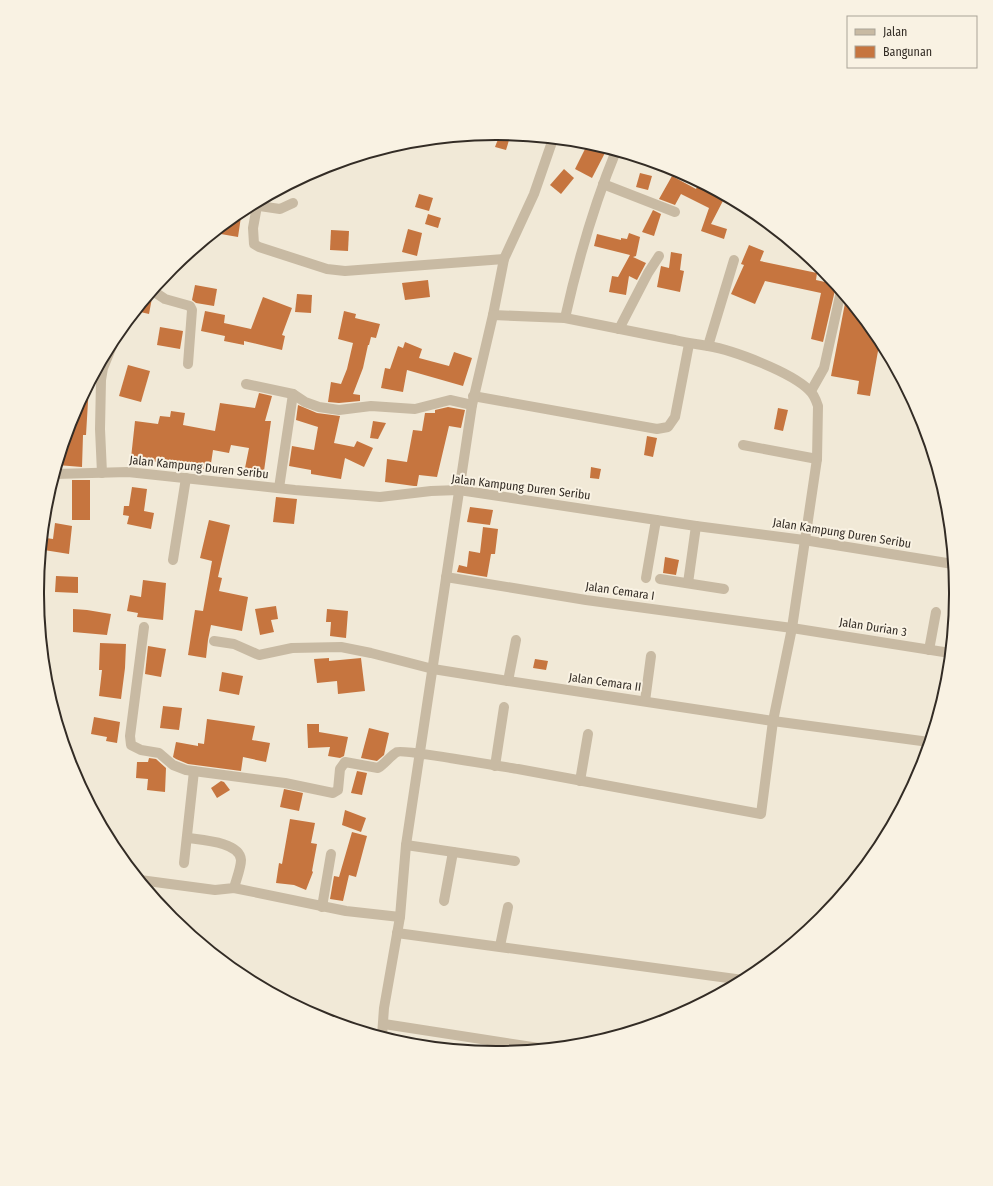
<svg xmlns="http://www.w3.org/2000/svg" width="993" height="1186" font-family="'Fira Sans Condensed',sans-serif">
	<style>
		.building { fill: #c6753f }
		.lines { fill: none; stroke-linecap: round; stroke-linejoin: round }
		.street { stroke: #c8baa3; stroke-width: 10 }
		.labels { text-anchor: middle; stroke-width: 4; stroke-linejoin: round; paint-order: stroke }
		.street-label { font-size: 12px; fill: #332c25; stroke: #f9f2e3 }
		.rim { fill: none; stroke: #332c25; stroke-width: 2 }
	</style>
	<rect width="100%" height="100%" fill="#f1e9d7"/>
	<!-- building -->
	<g class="building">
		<path d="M500 134 510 137 506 150 495 147Z"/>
		<path d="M588 143 607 149 592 178 575 169Z"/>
		<path d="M564 169 574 178 561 194 550 185Z"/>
		<path d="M640 173 652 176 648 190 636 187Z"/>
		<path d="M672 176 696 189 699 183 725 197 711 224 727 229 724 239 701 231 709 208 681 194 675 205 659 199Z"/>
		<path d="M419 194 433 198 429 211 415 207Z"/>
		<path d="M242 210 238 237 215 233 241 211Z"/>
		<path d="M653 210 661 214 654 236 642 232Z"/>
		<path d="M428 214 441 218 438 228 425 224Z"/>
		<path d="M408 229 422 233 417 256 402 252Z"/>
		<path d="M331 230 349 231 348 251 330 250Z"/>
		<path d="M629 233 640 237 636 256 633 257 646 263 637 280 629 276 626 295 609 292 612 276 618 277 630 255 594 246 597 234 621 240V238L627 239Z"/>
		<path d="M749 245 764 251 760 261 817 273 816 280 834 284 836 286 823 342 811 339 821 293 765 281 755 304 731 294 744 265 741 264Z"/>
		<path d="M671 252 682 254 680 270 684 271 680 292 657 287 661 266 669 268Z"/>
		<path d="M428 280 430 297 405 300 402 283Z"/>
		<path d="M195 285 217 289 214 306 196 303 192 300Z"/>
		<path d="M297 294 312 295 311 313 295 312Z"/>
		<path d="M149 296 152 298 149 314 136 311Z"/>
		<path d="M263 297 292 308 282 335 285 336 282 350 244 341V345L224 341 225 336 201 331 205 311 225 315 224 323 251 329Z"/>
		<path d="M846 298 879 338 886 352 878 351 870 396 857 394 859 381 831 376Z"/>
		<path d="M344 311 356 314 355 318 380 324 376 338 371 337 369 345H368L363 368 353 394 360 395V401L339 403 328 402 331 382 341 384 347 369 353 343 338 339Z"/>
		<path d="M160 327 183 331 180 349 157 345Z"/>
		<path d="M405 342 422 349 419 358 449 366 454 352 472 358 463 386 407 370 403 392 381 388 385 368 390 369 398 346 403 348Z"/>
		<path d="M128 365 150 371 141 402 119 396Z"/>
		<path d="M89 385 86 435H83L82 467 57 465 72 417Z"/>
		<path d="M259 393 272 396 265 421H271L264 471 245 468 249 448 231 445 229 453 213 450 210 470 131 458 135 421 158 424 160 416 170 417 171 411 185 413 183 425 215 431 220 403 255 408Z"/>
		<path d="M298 405 317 413 340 416 334 443 354 447 357 441 373 448 364 467 345 458 341 479 311 474V470L289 466 292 446 314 450 318 427 296 420Z"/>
		<path d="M448 407 465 410 461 428 449 426 437 477 419 475 417 486H414L385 482 387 459 407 462 413 430 422 431 425 413H435V410Z"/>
		<path d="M778 408 788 410 783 431 774 429Z"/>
		<path d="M373 421 386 423 378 439 370 438Z"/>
		<path d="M647 436 657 438 653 457 644 455Z"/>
		<path d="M591 467 601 469 599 479 590 478Z"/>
		<rect x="72" y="480" width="18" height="40"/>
		<path d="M132 487 147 489 144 511 154 513 151 529 127 524 129 516 123 515 124 506H129Z"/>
		<path d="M276 497 297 499 294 524 273 522Z"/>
		<path d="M470 507 493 510 490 525 467 522Z"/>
		<path d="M209 520 230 525 218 577 222 578 219 591 248 597 242 631 211 625 208 640 206 658 188 655 195 610 203 611 212 561 200 558Z"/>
		<path d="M55 523 72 526 69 554 44 550 46 538 53 539Z"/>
		<path d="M483 527 498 529 495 554H491L487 577 457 572 459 565 467 567 469 551 480 553Z"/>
		<path d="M665 557 679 560 676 575 663 573Z"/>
		<path d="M56 576 78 577V593L55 592Z"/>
		<path d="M143 580 166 583 163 620 137 617 138 613 127 611 130 595 141 597Z"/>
		<path d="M276 606 278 619 271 620 274 632 260 635 255 609Z"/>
		<path d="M73 609 87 610 111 614 107 635 73 632Z"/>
		<path d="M327 609 348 611 346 638 330 636 331 622H326Z"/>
		<path d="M100 643 126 644 125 668 121 699 99 696 102 670H99Z"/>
		<path d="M148 646 166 649 161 677 145 674Z"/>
		<path d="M329 658V661L361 658 365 691 338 694 337 681 317 683 314 659Z"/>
		<path d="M535 659 548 661 546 670 533 668Z"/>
		<path d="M222 672 243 676 239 695 219 691Z"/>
		<path d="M163 706 182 708 179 730 160 728Z"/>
		<path d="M94 717 120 722 117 743 106 741 107 737 91 734Z"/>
		<path d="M207 719 255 726 252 740 270 743 266 762 243 757 241 771 188 764 176 759 173 757 176 742 198 746V743L204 744Z"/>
		<path d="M307 724H319V732L348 737 344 756 340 758 328 756 330 747 308 748Z"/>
		<path d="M369 728 389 733 384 755 377 761 361 758Z"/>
		<path d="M149 758 156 759 166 768 165 792 147 790 148 779 136 778 137 762H148Z"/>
		<path d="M357 771 367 773 362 795 351 793Z"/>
		<path d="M221 781 224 782 230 790 217 798 211 788Z"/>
		<path d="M284 789 303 793 299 811 280 807Z"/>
		<path d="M345 810 366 818 361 832 342 825Z"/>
		<path d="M290 819 315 823 311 843 317 844 312 871 313 872 306 890 294 885 276 883 279 863 282 864Z"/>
		<path d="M352 832 367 836 356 877 349 875 343 901 330 899 334 876 339 877Z"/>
	</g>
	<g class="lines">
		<!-- street -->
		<g class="street">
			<path d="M603 184 675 212"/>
			<path d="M252 205 280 209 293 203"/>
			<path d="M257 206 253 228 254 244 259 247 327 269 345 271 504 259"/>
			<path d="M153 291 165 299 190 306 192 310 188 364"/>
			<path d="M493 315 504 259 534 194 553 139"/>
			<path d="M565 318C578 260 593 207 616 151"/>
			<path d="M619 329 648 273 659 256"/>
			<path d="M708 346 734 260"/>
			<path d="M246 384 293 394 305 402 319 407 339 410 371 406 415 409 450 400 472 405"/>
			<path d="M811 391 824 368 841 291"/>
			<path d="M473 396 657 429 668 427 675 417 689 344"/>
			<path d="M743 445 817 459"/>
			<path d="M102 473 100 429 101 380 103 368 116 336"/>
			<path d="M55 474 128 472 295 490 380 497 431 491 459 490 696 526 804 540 953 564"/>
			<path d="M279 488 293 394"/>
			<path d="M173 560 186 478"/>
			<path d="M446 577 586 600 792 628 950 653"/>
			<path d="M646 578 656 520"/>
			<path d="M660 579 724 589"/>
			<path d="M688 583 696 526"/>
			<path d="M144 627 130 736 131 745 141 750 159 753 173 765 186 770 285 783 333 793 338 790 340 769 345 762 378 768C385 764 390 756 397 752 403 749 502 767 518 769L761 814 773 721 792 628 817 459 818 406C816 400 814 394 809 390 791 372 733 350 708 346 697 344 687 343 675 340L565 318 493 315 472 405 406 845 400 917 384 1008 382 1036"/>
			<path d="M214 641 234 644 259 655 292 648 341 647 371 653 433 669 508 681 773 721 929 742"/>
			<path d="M929 650 936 612"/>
			<path d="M508 681 516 640"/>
			<path d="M645 701 651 656"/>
			<path d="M495 766 504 707"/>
			<path d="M580 781 588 734"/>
			<path d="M406 845 515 861"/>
			<path d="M184 863 194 771"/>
			<path d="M140 880 215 890 234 888C236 880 241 868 241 860 240 842 201 840 188 838"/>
			<path d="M234 888 346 911 400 917"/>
			<path d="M444 901 453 852"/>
			<path d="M322 907 331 854"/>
			<path d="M397 933 743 980"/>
			<path d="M500 946 508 907"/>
			<path d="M384 1024 539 1048"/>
		</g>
	</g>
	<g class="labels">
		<!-- street labels -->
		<g class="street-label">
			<text transform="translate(199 467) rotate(6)" y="4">Jalan Kampung Duren Seribu</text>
			<text transform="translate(521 487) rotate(7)" y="4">Jalan Kampung Duren Seribu</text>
			<text transform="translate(842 533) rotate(9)" y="4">Jalan Kampung Duren Seribu</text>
			<text transform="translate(620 591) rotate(8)" y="4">Jalan Cemara I</text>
			<text transform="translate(873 627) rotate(9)" y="4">Jalan Durian 3</text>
			<text transform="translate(605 682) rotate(8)" y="4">Jalan Cemara II</text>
		</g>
	</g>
	<!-- crop -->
	<path d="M0 0H993V1186H0ZM496 140H497A452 452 0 0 1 949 592V594A452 452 0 0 1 497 1046H496A452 452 0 0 1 44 594V592A452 452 0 0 1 496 140Z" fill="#f9f2e3" fill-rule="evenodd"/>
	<path class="rim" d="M496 140H497A452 452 0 0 1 949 592V594A452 452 0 0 1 497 1046H496A452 452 0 0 1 44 594V592A452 452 0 0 1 496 140Z"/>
	<!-- legend -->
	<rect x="847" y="16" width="130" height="52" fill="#f9f2e3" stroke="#aaa397"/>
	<rect x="855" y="29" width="20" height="6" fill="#c8baa3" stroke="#aaa397"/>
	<text x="883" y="36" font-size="12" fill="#332c25">Jalan</text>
	<rect x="855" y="46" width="20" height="12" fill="#c6753f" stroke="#aaa397"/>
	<text x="883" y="56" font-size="12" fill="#332c25">Bangunan</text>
</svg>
